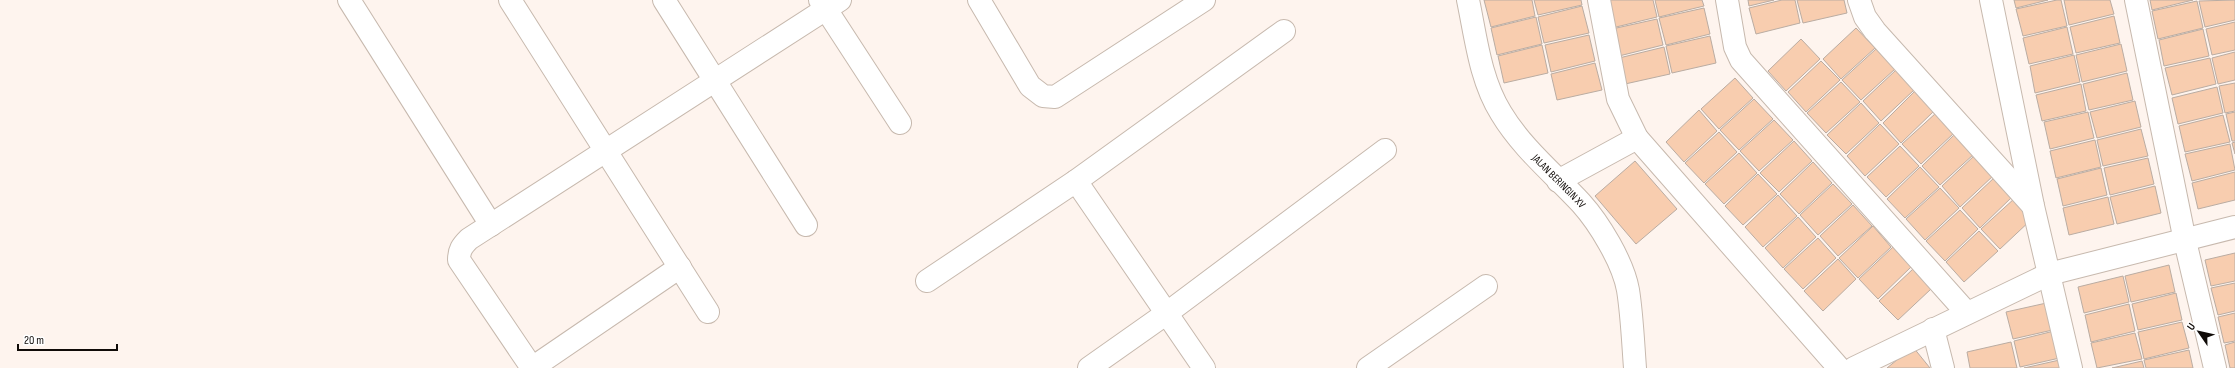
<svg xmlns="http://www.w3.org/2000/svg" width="2235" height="368" font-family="'Sofia Sans Condensed',sans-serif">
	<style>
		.building { fill: #f8cdaf; stroke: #baaca2 }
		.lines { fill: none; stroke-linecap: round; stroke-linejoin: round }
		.minor-casing { stroke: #c7b9ae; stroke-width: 24 }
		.minor { stroke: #fff; stroke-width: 22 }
		.labels { text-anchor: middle; stroke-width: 3; stroke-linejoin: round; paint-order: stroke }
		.street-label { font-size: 11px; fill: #100b08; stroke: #fff }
	</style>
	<rect width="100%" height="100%" fill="#fef4ee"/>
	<!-- building -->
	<g class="building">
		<path d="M1484 0H1532L1535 16 1491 27Z"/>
		<path d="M1534 0H1581L1582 5 1538 15Z"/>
		<path d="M1611 0H1653L1657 17 1612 28 1606 1Z"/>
		<path d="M1655 0H1702L1704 6 1659 17Z"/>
		<path d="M1748 0H1774L1749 6Z"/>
		<path d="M1782 0H1795L1800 23 1756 34 1749 8Z"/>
		<path d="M1797 0H1844L1847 13 1803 23Z"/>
		<path d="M2014 0H2048L2016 8Z"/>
		<path d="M2057 0H2061L2067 26 2023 36 2016 9Z"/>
		<path d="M2064 0H2110L2114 14 2069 25Z"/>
		<path d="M2150 0H2193L2152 10Z"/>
		<path d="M2235 0V20L2205 27 2199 1Z"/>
		<path d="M2197 1 2203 28 2158 39 2152 11Z"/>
		<path d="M1582 6 1589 33 1544 43 1538 17Z"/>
		<path d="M1704 8 1710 34 1666 45 1659 18Z"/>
		<path d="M2114 16 2120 43 2076 53 2070 27Z"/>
		<path d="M1536 17 1542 44 1497 55 1491 28Z"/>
		<path d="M1657 19 1663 45 1619 56 1612 29Z"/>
		<path d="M2235 22V50L2212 55 2206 29Z"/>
		<path d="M2067 27 2073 54 2029 64 2023 38Z"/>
		<path d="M1856 28 1875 48 1841 79 1823 59Z"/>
		<path d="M2203 29 2209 56 2164 66 2159 40Z"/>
		<path d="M1589 35 1595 61 1551 72 1545 45Z"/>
		<path d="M1710 36 1716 63 1672 73 1666 46Z"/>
		<path d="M1801 39 1820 59 1786 91 1768 71Z"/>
		<path d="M2121 44 2127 71 2082 82 2076 55Z"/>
		<path d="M1542 45 1548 73 1504 83 1498 56Z"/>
		<path d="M1664 47 1670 74 1625 84 1619 58Z"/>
		<path d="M1876 49 1895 69 1861 100 1842 80Z"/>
		<path d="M2235 52V80L2218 84 2212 58Z"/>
		<path d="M2074 55 2080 82 2035 93 2030 66Z"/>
		<path d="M2210 58 2216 84 2172 95 2165 68Z"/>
		<path d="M1821 61 1840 80 1806 112 1788 92Z"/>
		<path d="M1595 63 1602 90 1557 100 1551 74Z"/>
		<path d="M1896 70 1914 90 1881 121 1863 101Z"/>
		<path d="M2127 73 2133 100 2089 110 2083 84Z"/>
		<path d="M1735 78 1753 98 1719 129 1701 109Z"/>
		<path d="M1841 82 1860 102 1826 133 1807 113Z"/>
		<path d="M2235 83V111L2225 113 2219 86Z"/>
		<path d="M2081 84 2086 111 2042 121 2036 95Z"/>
		<path d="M2217 87 2223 113 2178 124 2172 98Z"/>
		<path d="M1915 91 1934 111 1901 143 1883 123Z"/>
		<path d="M1754 99 1773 119 1739 150 1720 130Z"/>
		<path d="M2135 101 2141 127 2097 138 2090 112Z"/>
		<path d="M1861 103 1879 123 1846 154 1827 135Z"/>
		<path d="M1699 110 1717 131 1684 162 1666 142Z"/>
		<path d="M2088 112 2094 138 2050 149 2044 122Z"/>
		<path d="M2235 112V141H2232L2226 114Z"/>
		<path d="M1936 113 1954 133 1921 164 1902 144Z"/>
		<path d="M2223 115 2230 142 2185 152 2179 126Z"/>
		<path d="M1774 120 1793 140 1759 171 1740 151Z"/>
		<path d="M1880 124 1899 144 1865 176 1847 156Z"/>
		<path d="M2141 129 2148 156 2103 166 2097 140Z"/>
		<path d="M1719 132 1737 152 1704 183 1685 163Z"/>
		<path d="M1955 134 1974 154 1940 185 1922 166Z"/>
		<path d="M2095 140 2101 167 2056 178 2050 151Z"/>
		<path d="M1794 141 1812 161 1779 192 1760 173Z"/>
		<path d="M2235 142V154L2232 143Z"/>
		<path d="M2230 144 2235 170 2192 181 2185 154Z"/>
		<path d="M1900 146 1919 166 1886 197 1867 177Z"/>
		<path d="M1739 153 1757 173 1724 204 1705 184Z"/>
		<path d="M1975 155 1994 175 1960 207 1942 186Z"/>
		<path d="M2148 158 2154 184 2110 195 2104 168Z"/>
		<path d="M1635 161 1677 209 1636 244 1595 196Z"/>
		<path d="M1813 162 1832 183 1799 214 1780 194Z"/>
		<path d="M1920 167 1939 187 1905 218 1887 199Z"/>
		<path d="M2101 168 2107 195 2063 206 2057 179Z"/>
		<path d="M2235 172V200L2198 209 2192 183Z"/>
		<path d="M1758 174 1777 194 1743 225 1725 206Z"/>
		<path d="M1995 177 2013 196 1980 228 1962 208Z"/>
		<path d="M1833 184 1852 204 1818 235 1800 215Z"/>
		<path d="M2155 186 2161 213 2117 224 2110 197Z"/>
		<path d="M1940 188 1959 208 1925 240 1906 219Z"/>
		<path d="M1778 195 1797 216 1763 247 1745 227Z"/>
		<path d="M2108 197 2114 224 2069 235 2063 208Z"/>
		<path d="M2015 198 2033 218 2000 249 1981 229Z"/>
		<path d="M1853 205 1872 226 1838 256 1820 236Z"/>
		<path d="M1960 210 1978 229 1945 261 1926 241Z"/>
		<path d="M1798 217 1816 237 1783 268 1765 248Z"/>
		<path d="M1873 226 1891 247 1858 278 1839 258Z"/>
		<path d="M1979 231 1998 251 1964 282 1946 262Z"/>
		<path d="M1818 238 1836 258 1803 289 1784 269Z"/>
		<path d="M1893 247 1911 267 1878 299 1859 279Z"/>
		<path d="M2235 253V281L2211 286 2205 260Z"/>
		<path d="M1838 259 1856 279 1823 311 1804 291Z"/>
		<path d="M2169 265 2175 292 2131 302 2125 276Z"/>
		<path d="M1913 269 1931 289 1898 320 1879 301Z"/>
		<path d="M2123 276 2129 302 2084 313 2078 287Z"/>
		<path d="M2235 283V311L2218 315 2211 288Z"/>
		<path d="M2176 293 2182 320 2138 330 2132 304Z"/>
		<path d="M2051 302 2057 329 2013 339 2006 312Z"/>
		<path d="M2129 304 2135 331 2091 342 2085 315Z"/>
		<path d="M2235 313V341L2224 343 2218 317Z"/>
		<path d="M2182 322 2189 348 2144 359 2138 332Z"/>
		<path d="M2058 330 2064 357 2020 367 2014 341Z"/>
		<path d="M2135 333 2142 359 2097 368 2091 343Z"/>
		<path d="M2011 342 2017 368H1970L1967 352Z"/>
		<path d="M2235 342V368H2230L2225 345Z"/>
		<path d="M1913 347 1930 368H1887Z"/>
		<path d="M2189 350 2193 368H2146L2144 360Z"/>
		<path d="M2064 359 2066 368H2024Z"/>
		<path d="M2142 361 2144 368H2112Z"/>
	</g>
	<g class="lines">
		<!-- minor casing -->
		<g class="minor-casing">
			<g id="minor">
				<path d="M349 0 491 225"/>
				<path d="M510 0 708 312"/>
				<path d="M664 0 806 225"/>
				<path d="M820 0 900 123"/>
				<path d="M979 0 1030 86 1043 96 1055 97 1204 0"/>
				<path id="s1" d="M1468 0C1476 38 1480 79 1501 113 1522 148 1553 173 1581 203 1599 223 1623 262 1628 290 1632 315 1633 342 1635 368"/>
				<path d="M1599 0 1618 99 1637 138 1839 368"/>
				<path d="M1727 0 1735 47 1741 60 1967 313"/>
				<path d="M1859 0 1865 17 1875 31 2033 206"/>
				<path d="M1991 0 2033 206 2071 368"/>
				<path d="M2136 0 2185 241 2215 368"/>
				<path d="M1076 181 1204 368"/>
				<path d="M1558 181 1637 138"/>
				<path d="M680 267 532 368 459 260C459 250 462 246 469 239L840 0"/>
				<path d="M927 281 1076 181 1284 31"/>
				<path d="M1933 329 1943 368"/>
				<path d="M1089 368 1167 313 1385 150"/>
				<path d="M1368 368 1486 286"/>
				<path d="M1854 368 2049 274 2235 227"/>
			</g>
		</g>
		<!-- minor -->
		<use href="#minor" class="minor"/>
	</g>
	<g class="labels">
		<!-- street labels -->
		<g class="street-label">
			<text dy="4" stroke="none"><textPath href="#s1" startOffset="208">JALAN BERINGIN XV</textPath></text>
		</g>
	</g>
	<!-- north arrow -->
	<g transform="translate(2199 332) rotate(304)" stroke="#ffffff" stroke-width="3" paint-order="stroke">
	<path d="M0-3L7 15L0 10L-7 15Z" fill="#100b08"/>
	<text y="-6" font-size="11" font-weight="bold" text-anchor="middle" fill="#100b08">U</text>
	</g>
	<!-- scale -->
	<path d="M18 344v6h99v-6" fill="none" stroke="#100b08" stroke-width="2"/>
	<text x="24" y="344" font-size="12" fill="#100b08" stroke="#ffffff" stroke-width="3" paint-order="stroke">20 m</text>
</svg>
